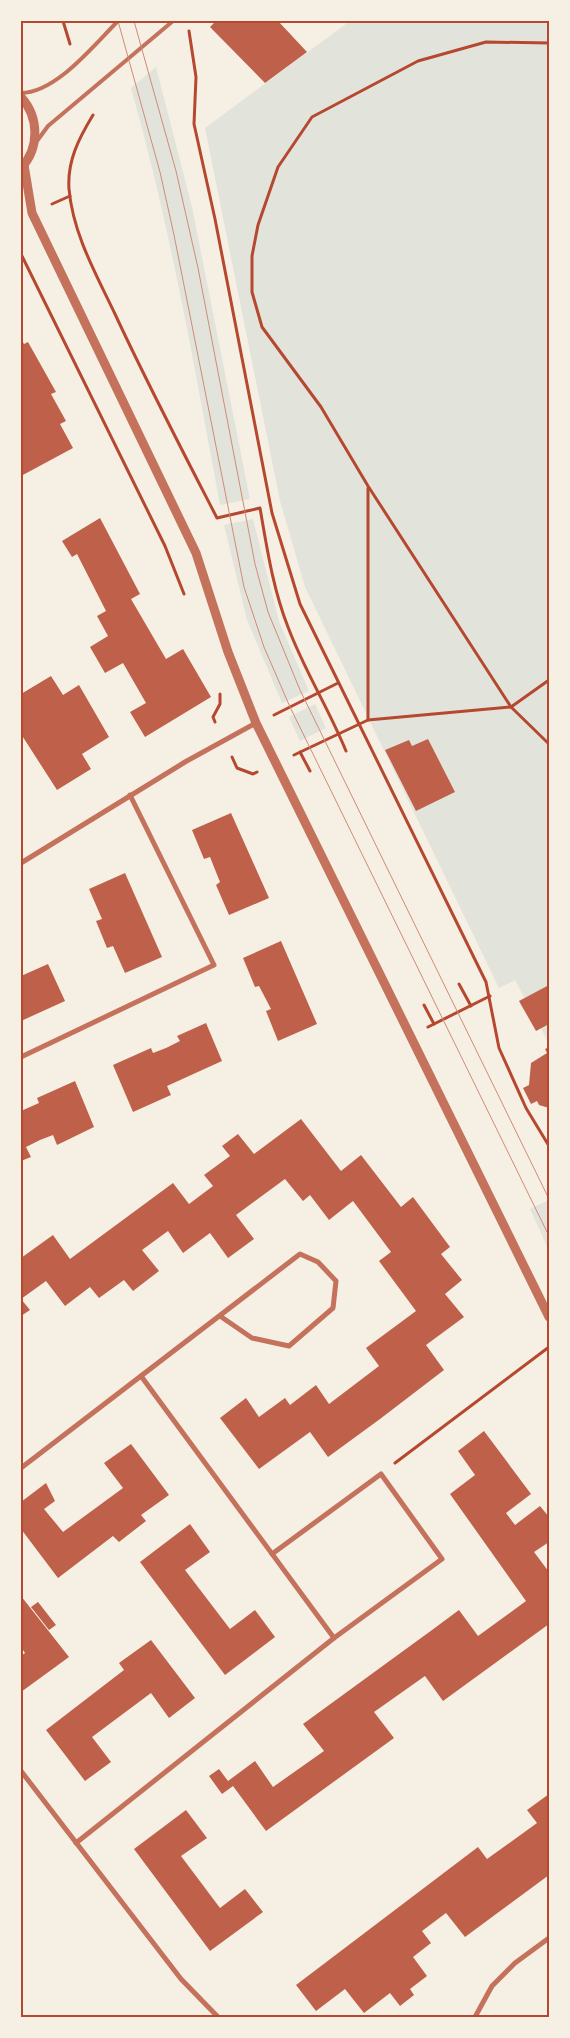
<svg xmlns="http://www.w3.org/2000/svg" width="570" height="2038" font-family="'Archivo Narrow',sans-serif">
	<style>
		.green { fill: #e2e4dc }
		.building { fill: #bf614a }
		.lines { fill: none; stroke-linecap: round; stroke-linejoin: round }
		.path { stroke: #b5482f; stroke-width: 3 }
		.service { stroke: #c5725c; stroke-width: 4 }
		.minor { stroke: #c5725c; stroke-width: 5 }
		.tertiary { stroke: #c5725c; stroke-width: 9 }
		.tram { stroke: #cf8b77; stroke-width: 1 }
		.neatline { fill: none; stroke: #b5482f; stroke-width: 2 }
	</style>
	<rect width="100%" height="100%" fill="#f6efe4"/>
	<!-- green -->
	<g class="green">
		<path d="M350 21H549V1044L515 980 499 988 305 587 280 501 205 128Z"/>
		<path d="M156 67 192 207 250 499 220 505C194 365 170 225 131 88Z"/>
		<path d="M253 519 279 621 309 691 282 703 247 620 224 525Z"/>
		<path d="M315 704 326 728 300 741 289 717Z"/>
		<path d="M549 1200V1251L530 1209Z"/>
	</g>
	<!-- building -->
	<g class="building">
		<path d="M216 21H278L307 52 265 83 210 27Z"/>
		<path d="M21 339 24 344 28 342 56 392 51 394 66 421 60 424 73 448 21 476Z"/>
		<path d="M100 518 140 594 131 599 166 659 183 649 211 697 145 737 130 712 146 703 123 663 105 673 90 647 108 636 97 616 106 611 77 554 72 557 62 541Z"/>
		<path d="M51 676 63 695 79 685 109 737 82 754 91 769 57 790 21 734V694Z"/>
		<path d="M428 739 455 792 416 811 385 750 409 740 412 746Z"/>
		<path d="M231 813 269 898 229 915 216 885 220 882 210 857 204 859 192 830Z"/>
		<path d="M125 873 162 957 125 973 113 946 107 948 96 921 102 919 89 889Z"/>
		<path d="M281 941 317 1024 278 1041 266 1011 271 1009 259 986 255 987 243 958Z"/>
		<path d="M48 964 65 1001 21 1021V976Z"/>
		<path d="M549 985V1024L536 1031 519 1001Z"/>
		<path d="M206 1023 222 1061 167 1086 171 1095 133 1112 113 1065 151 1048 153 1053 166 1048 180 1041 177 1036Z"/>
		<path d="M549 1047V1108L539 1105 537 1101 531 1104 523 1088 529 1085 531 1063 547 1053 545 1049Z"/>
		<path d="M75 1081 94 1127 57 1145 53 1135 40 1140 26 1147 31 1157 21 1161V1111L39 1103 37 1098Z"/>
		<path d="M301 1119 341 1171 361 1155 401 1207 413 1197 450 1247 441 1254 462 1280 445 1294 464 1317 426 1345 444 1370 380 1419 328 1457 310 1432 259 1469 220 1418 246 1398 259 1417 285 1398 290 1405 316 1385 329 1404 379 1366 366 1348 416 1311 379 1261 391 1252 353 1201 329 1220 310 1195 303 1201 285 1179 236 1215 254 1239 228 1258 210 1233 183 1253 168 1231 142 1250 159 1271 133 1291 124 1280 99 1298 90 1287 65 1306 46 1281 21 1299 30 1310 21 1316V1258L53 1235 70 1259 173 1183 189 1204 213 1186 204 1175 230 1156 222 1146 238 1134 254 1154Z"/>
		<path d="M484 1431 531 1494 506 1513 515 1525 540 1506 549 1517V1542L534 1552 549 1572V1624L443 1701 425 1676 374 1712 394 1738 266 1831 233 1786 222 1794 209 1776 219 1769 228 1781 255 1761 273 1787 324 1751 303 1724 432 1630 459 1610 478 1636 526 1601 450 1494 475 1475 458 1451Z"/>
		<path d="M131 1444 169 1495 141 1515 146 1521 119 1542 113 1536 58 1578 21 1529V1502L46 1483 55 1501 44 1509 63 1532 123 1488 104 1463Z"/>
		<path d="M190 1524 210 1552 185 1570 230 1629 255 1610 275 1637 225 1675 140 1562Z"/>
		<path d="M21 1596 69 1657 21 1692V1656L25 1653 21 1647Z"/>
		<path d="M38 1602 56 1625 49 1630 31 1607Z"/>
		<path d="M151 1640 195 1698 169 1718 151 1693 92 1737 111 1762 85 1781 46 1730 124 1670 119 1663Z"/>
		<path d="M549 1794V1875L465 1937 446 1913 422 1931 431 1943 413 1957 427 1976 410 1989 414 1995 400 2006 390 1993 364 2013 345 1989 316 2011 296 1985 478 1847 487 1859 537 1823 527 1810Z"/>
		<path d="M186 1810 207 1838 181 1856 220 1908 245 1889 263 1912 210 1951 134 1849Z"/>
	</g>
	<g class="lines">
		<!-- path -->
		<g class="path">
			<path d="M63 21 70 44"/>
			<path d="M189 31 196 77 194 124 215 219 272 513 300 604 486 982 499 1048 526 1108 549 1146"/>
			<path d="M549 43 486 42 418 61 312 117 278 167 258 225 252 256V292L262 327 321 407 368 486 511 707 549 744"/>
			<path d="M93 115C79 138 67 161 69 189 73 234 96 274 115 314 147 383 182 450 217 518L260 508C267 548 273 589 288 627 304 670 329 709 346 751"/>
			<path d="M52 204 70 196"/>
			<path d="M21 254 165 546 184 594"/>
			<path d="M274 715 338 683"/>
			<path d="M368 720V488"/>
			<path d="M215 722 213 717 220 704V694"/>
			<path d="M300 752 310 771"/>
			<path d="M294 755 368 720 511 707 549 680"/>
			<path d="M232 757 237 768 253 774 257 772"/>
			<path d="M459 984 471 1006"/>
			<path d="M424 1005 434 1024"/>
			<path d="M428 1027 490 996"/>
			<path d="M395 1463 549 1347"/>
		</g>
		<!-- service -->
		<g class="service">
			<path d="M21 93C56 93 94 45 118 21"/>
			<path d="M37 141 48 126 173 21"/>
		</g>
		<!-- minor -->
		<g class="minor">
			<path d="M21 863 185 762 256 723"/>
			<path d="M21 1057 214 965 130 795"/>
			<path d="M21 1468 300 1254 318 1262 336 1281 333 1308 289 1346 252 1338 220 1316"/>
			<path d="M272 1554 381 1474 442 1559 334 1638"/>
			<path d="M21 1771 181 1979 218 2017"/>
			<path d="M76 1843 334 1638 141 1376"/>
			<path d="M475 2017 492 1986 515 1963 549 1938"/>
		</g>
		<!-- tertiary -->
		<g class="tertiary">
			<path d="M21 97C39 117 40 148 21 168"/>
			<path d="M24 165 32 213 196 553 228 652 256 723 549 1317"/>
		</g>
		<!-- tram -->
		<g class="tram">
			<path d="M118 21 160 172 174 235 244 587 264 647 290 707 549 1236"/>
			<path d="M134 21 176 171 198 268 255 564 268 612 300 690 549 1199"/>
		</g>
	</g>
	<!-- border -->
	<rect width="570" height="2038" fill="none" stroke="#f6efe4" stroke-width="45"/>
	<rect x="22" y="22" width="526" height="1994" class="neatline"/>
</svg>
